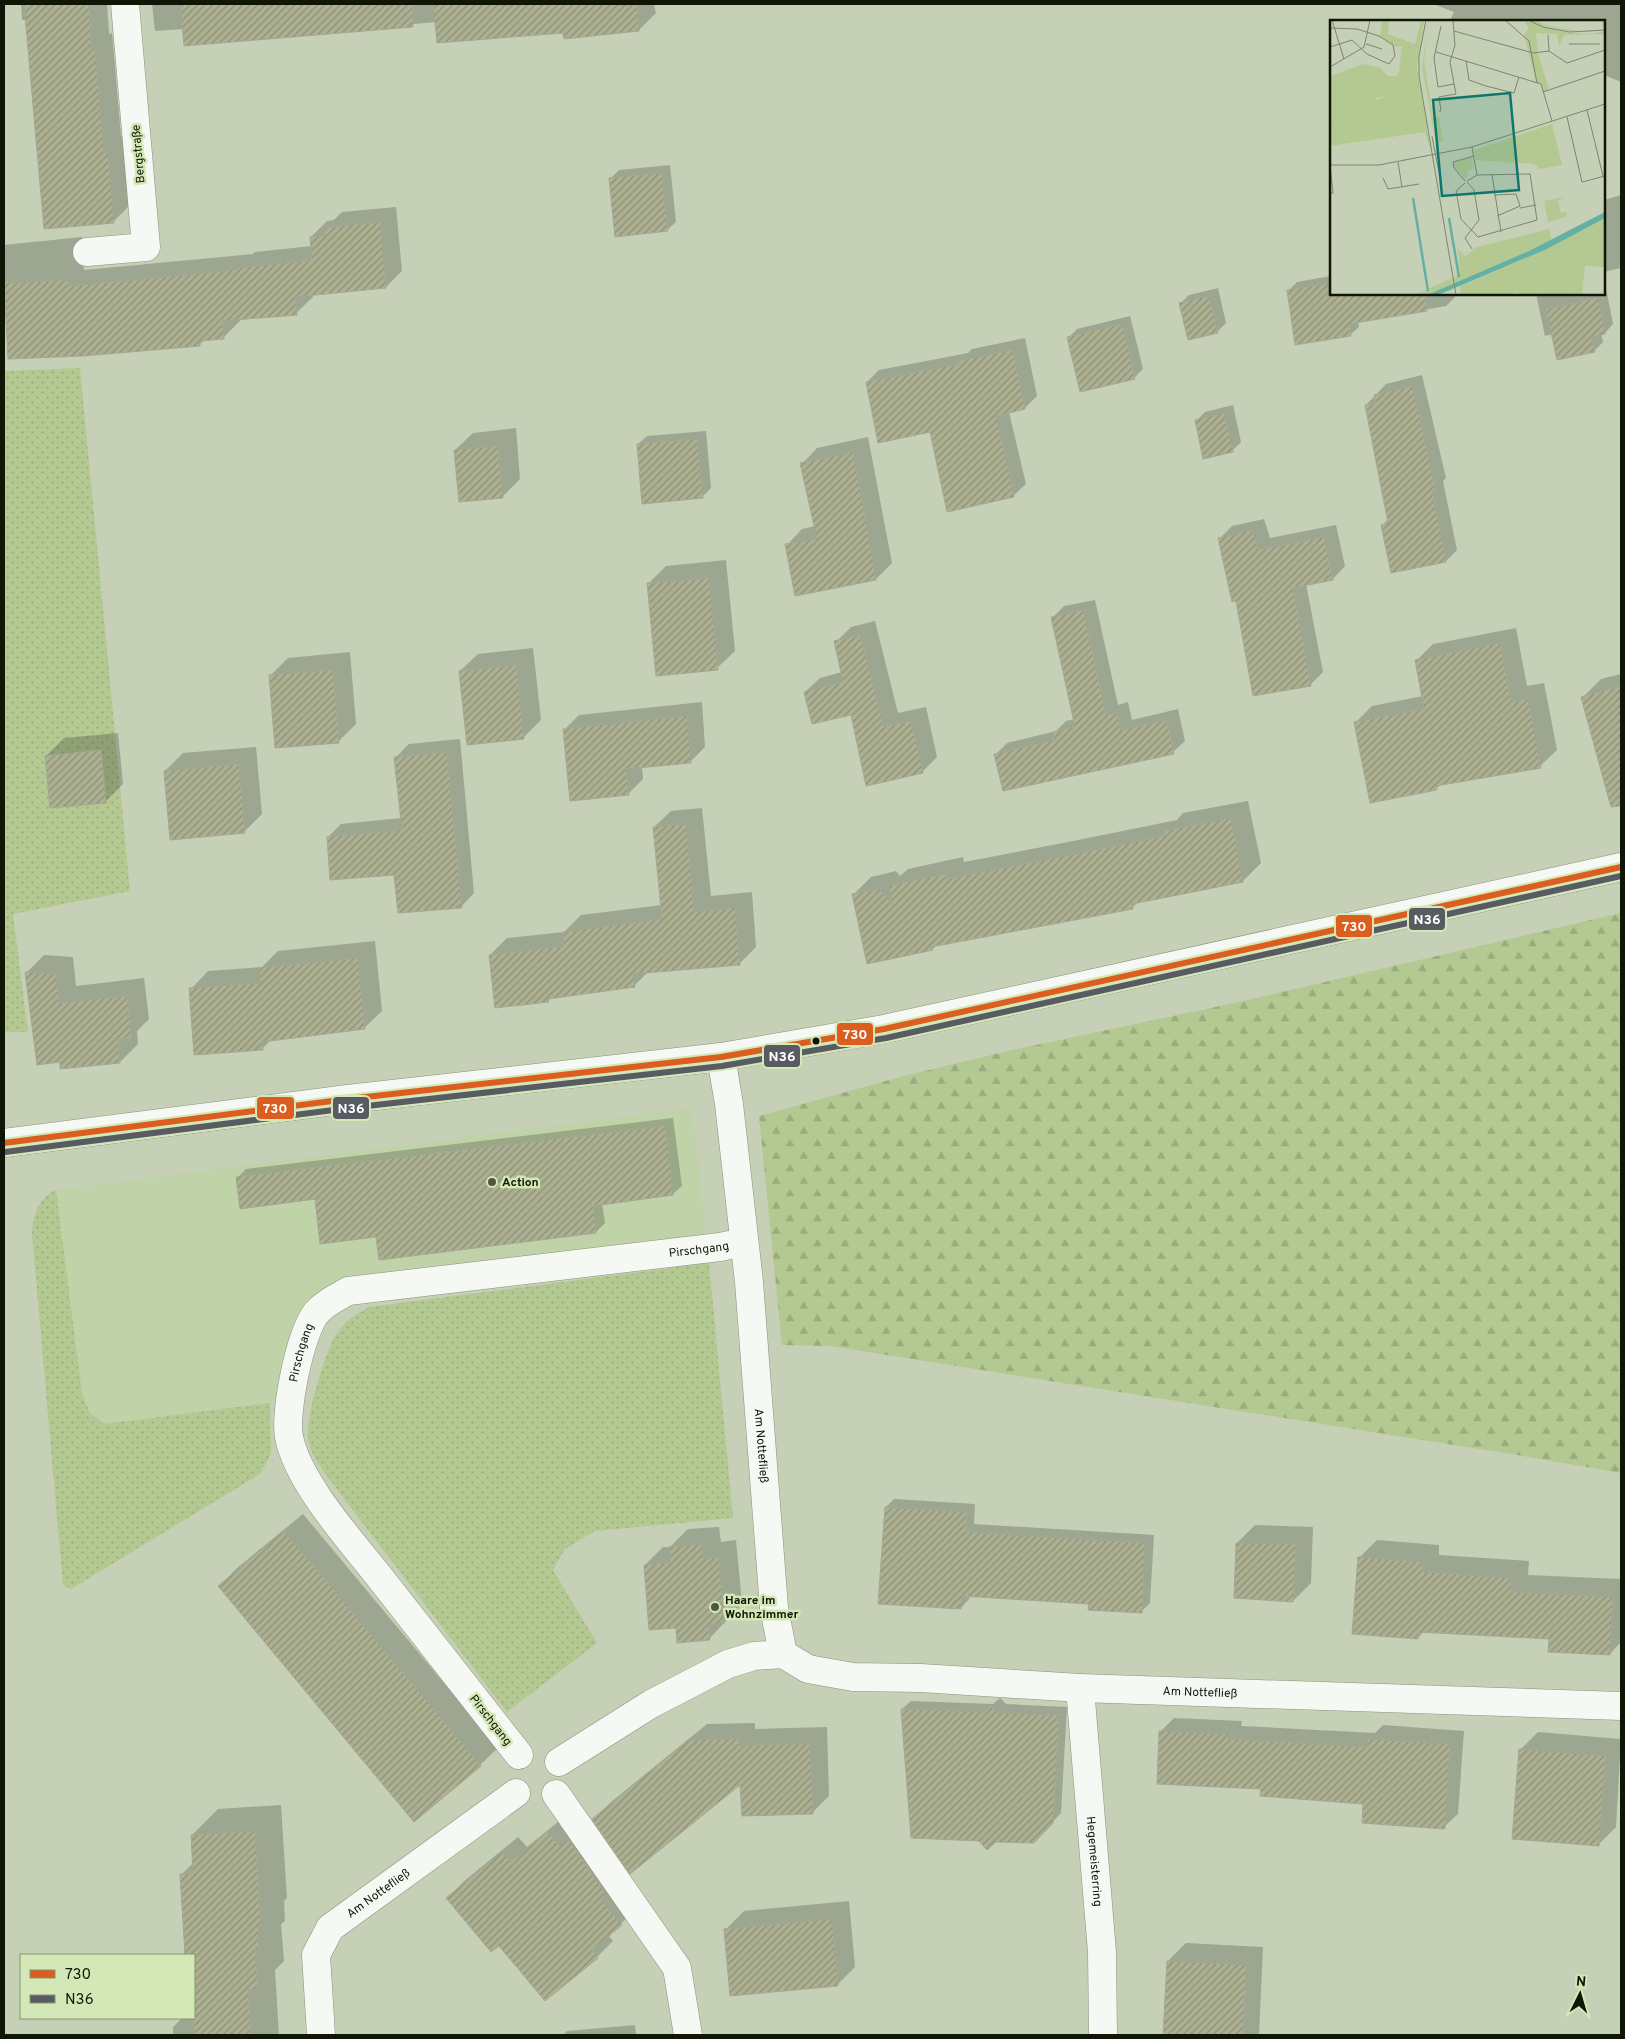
<svg xmlns="http://www.w3.org/2000/svg" width="1625" height="2039" font-family="Overpass,sans-serif">
	<style>
		.built { fill: #c0d2a7 }
		.grass { fill: url(#grass-dots) }
		.forest { fill: url(#forest-firs) }
		.shadow { fill: #0003 }
		.building { fill: url(#building-hatch); stroke: #a3a893 }
		.lines { fill: none; stroke-linecap: round; stroke-linejoin: round }
		.minor-casing { stroke: #89917d; stroke-width: 29 }
		.major-casing { stroke: #89917d; stroke-width: 29 }
		.minor { stroke: #f6f8f4; stroke-width: 28 }
		.major { stroke: #f6f8f4; stroke-width: 28 }
		.bus-1-casing { stroke: #d4e8b7; stroke-width: 10 }
		.bus-2-casing { stroke: #d4e8b7; stroke-width: 10 }
		.bus-1 { stroke: #db5d1f; stroke-width: 6 }
		.bus-2 { stroke: #595b62; stroke-width: 6 }
		.bus-dot { fill: #101605; stroke: #d4e8b7; stroke-width: 2 }
		.poi-dot { fill: #4f5743; stroke: #d4e8b7; stroke-width: 2 }
		.labels { text-anchor: middle; stroke-width: 5; stroke-linejoin: round; paint-order: stroke }
		.street-label { font-size: 12px; fill: #101605; stroke: #d4e8b7 }
		.poi-label { font-size: 12px; font-weight: bold; fill: #101605; stroke: #d4e8b7; text-anchor: start }
		.inset-river { fill: none; stroke: #64b0a2; stroke-width: 2.5 }
		.inset-road { fill: none; stroke: #7d866f; stroke-width: 1 }
		.view { fill: #0f766e; fill-opacity: 0.15; stroke: #0f766e; stroke-width: 2.5 }
		.inset-edge { fill: none; stroke: #101605; stroke-width: 2.5 }
		.line-badge { stroke: #d4e8b7; stroke-width: 2 }
		.badge-label { font-size: 14px; text-anchor: middle; font-weight: bold; fill: #fff }
	</style>
	<defs>
		<pattern id="grass-dots" width="8" height="8" patternUnits="userSpaceOnUse" patternTransform="scale(1.25)"><rect width="8" height="8" fill="#b3c991"/><path d="M2 2h.1M6 6h.1" fill="none" stroke="#99ac7c" stroke-width="1.8" stroke-linecap="round"/></pattern>
		<pattern id="forest-firs" width="22" height="20" patternUnits="userSpaceOnUse" patternTransform="scale(1.25)"><rect width="22" height="20" fill="#b3c991"/><path d="M5 1l3.5 6h-7zM16 11l3.5 6h-7z" fill="#99ac7c"/></pattern>
		<pattern id="building-hatch" width="6" height="6" patternUnits="userSpaceOnUse" patternTransform="scale(1.25)"><rect width="6" height="6" fill="#adb192"/><path d="M-1 1l2-2M0 6l6-6M5 7l2-2" fill="none" stroke="#8b8f75"/></pattern>
	</defs>
	<rect width="100%" height="100%" fill="#c5d0b6"/>
	<!-- built -->
	<path class="built" d="M692 1108 706 1235 345 1285 283 1392 270 1403 104 1424 90 1413 82 1393 56 1190Z"/>
	<!-- grass -->
	<g class="grass">
		<path d="M80 368 130 891 13 914 28 1032H4V371Z"/>
		<path d="M56 1190 82 1393 90 1413 104 1424 270 1403 271 1454 260 1474 71 1589 63 1585 32 1234C33 1215 38 1198 56 1190Z"/>
		<path d="M709 1263 733 1518 595 1531 565 1549 553 1570 597 1643 507 1712 326 1475C318 1463 309 1451 308 1437 306 1416 326 1346 339 1330 347 1319 357 1314 369 1307Z"/>
	</g>
	<!-- forest -->
	<path class="forest" d="M1621 913V1473L1517 1455 830 1346 782 1345 759 1116 900 1077 1008 1051 1239 1002Z"/>
	<!-- shadow -->
	<g class="shadow">
		<path d="M21 4H107L109 34 112 33 121 136 125 135 131 204 113 222 27 20H22Z"/>
		<path d="M152 4H654L656 13 639 30 564 32 436 22 185 45 184 29 155 31Z"/>
		<path d="M1433 4H1621V82L1604 75V21H1457L1451 19 1454 12Z"/>
		<path d="M670 165 676 222 667 230 611 178 619 170Z"/>
		<path d="M1621 195V268L1604 272V200Z"/>
		<path d="M396 207 402 271 386 287 312 294 313 297 296 313 240 319V321L223 338 205 339 200 344 4 309V245L82 237 84 270 253 254 255 252 312 246 311 237 327 221 334 220 342 212Z"/>
		<path d="M1331 276V294H1459L1454 295 1455 297 1446 306 1358 321 1359 327 1350 335 1288 291 1297 282Z"/>
		<path d="M1604 278 1613 324 1605 333 1601 334 1603 342 1594 351 1553 334 1545 336 1536 294H1604Z"/>
		<path d="M1218 288 1226 323 1218 331 1189 339 1180 304 1189 295Z"/>
		<path d="M1130 316 1143 369 1134 378 1069 337 1077 329Z"/>
		<path d="M1025 338 1037 396 1025 408 1009 412 1026 484 1013 496 867 382 879 370 968 353 972 349Z"/>
		<path d="M1422 375 1446 478 1443 481 1457 550 1446 561 1392 572 1383 525 1388 519 1366 405 1386 384Z"/>
		<path d="M1233 405 1241 442 1232 451 1197 420 1205 412Z"/>
		<path d="M516 428 520 479 502 497 455 450 473 433Z"/>
		<path d="M706 431 711 488 702 497 638 444 647 436Z"/>
		<path d="M868 437 892 563 876 579 787 545 802 529 816 526 802 464 817 448Z"/>
		<path d="M1264 519 1270 538 1336 525 1345 566 1333 579 1306 584 1323 672 1310 685 1237 600 1220 538 1232 526Z"/>
		<path d="M726 560 735 651 717 668 648 584 666 566Z"/>
		<path d="M1095 600 1118 705 1128 702 1132 720 1178 709 1185 741 1173 752 995 755 1007 743 1056 731 1066 721 1075 719 1052 618 1064 606Z"/>
		<path d="M875 621 898 713 926 707 937 757 922 772 851 713 805 692 820 678 842 672 836 642 851 627Z"/>
		<path d="M1516 628 1527 686 1544 683 1557 750 1540 766 1441 784 1436 789 1355 723 1372 706 1423 696 1416 661 1433 644Z"/>
		<path d="M533 648 541 720 523 738 460 671 478 654Z"/>
		<path d="M350 652 356 724 338 742 270 676 288 658Z"/>
		<path d="M1621 674V746L1598 753 1583 697 1601 679Z"/>
		<path d="M702 702 705 747 690 762 642 766 643 779 628 794 564 730 579 715Z"/>
		<path d="M118 733 123 784 105 802 46 756 64 738Z"/>
		<path d="M460 739 474 893 461 907 328 837 341 824 402 818 395 758 409 744Z"/>
		<path d="M256 747 262 814 244 832 165 771 183 753Z"/>
		<path d="M1248 801 1261 863 1243 881 1139 901 1132 908 937 945 933 949 868 962 853 895 871 877 896 871 900 876 908 869 963 857 964 862 1063 843 1177 820 1183 813Z"/>
		<path d="M702 808 711 896 752 892 756 947 739 964 649 971 634 986 552 997 548 1001 490 955 507 938 564 932 581 915 662 905 654 827 671 811Z"/>
		<path d="M375 941 382 1011 364 1028 271 1040 262 1049 191 989 208 971 262 967 278 951Z"/>
		<path d="M44 955 73 957 76 986 144 978 149 1019 137 1031 138 1044 120 1062 62 1068 61 1061 27 972Z"/>
		<path d="M673 1118 682 1186 673 1194 602 1203 605 1223 596 1232 377 1236 316 1198 237 1178 246 1169Z"/>
		<path d="M894 1499 975 1504 974 1524 1154 1535 1150 1603 1142 1611 1090 1603 970 1596 969 1599 961 1608 886 1507Z"/>
		<path d="M303 1514 498 1748 480 1765 220 1586 237 1568Z"/>
		<path d="M1255 1525 1313 1527 1311 1583 1293 1601 1237 1543Z"/>
		<path d="M719 1527 721 1542 736 1540 742 1604 710 1638 677 1627 645 1565 663 1547H670L688 1529Z"/>
		<path d="M1377 1540 1439 1545V1555L1529 1561 1528 1575 1621 1579V1644H1619L1610 1654 1550 1638 1424 1631 1418 1638 1359 1558Z"/>
		<path d="M1000 1698 1006 1704 1067 1707 1061 1813 1042 1833 902 1709 911 1701 993 1704Z"/>
		<path d="M1174 1718 1242 1721 1241 1726 1375 1733 1383 1725 1464 1731 1458 1814 1444 1827 1364 1802 1262 1788 1160 1732Z"/>
		<path d="M755 1723V1729L827 1727 829 1796 813 1812 741 1782 594 1819 611 1802 707 1724Z"/>
		<path d="M1538 1732 1621 1739 1616 1827 1598 1845 1520 1750Z"/>
		<path d="M281 1805 287 1898 284 1901 285 1921 281 1924 284 1961 275 1970 279 2035H173V2027L182 2018H194V1955H187L182 1874 194 1862 192 1835 218 1809Z"/>
		<path d="M564 1817 637 1909 608 1935 613 1941 597 1957 499 1944 448 1898 463 1882 518 1837 527 1847Z"/>
		<path d="M849 1901 855 1967 837 1985 726 1929 744 1911Z"/>
		<path d="M1186 1943 1263 1947 1259 2035H1164L1168 1961Z"/>
		<path d="M635 2025 636 2035H563L567 2031Z"/>
	</g>
	<!-- building -->
	<g class="building">
		<path d="M24 4H89L91 51H95L104 153H108L114 223 44 229Z"/>
		<path d="M180 4H412L413 27 184 46Z"/>
		<path d="M433 4H637L639 31 564 39 563 33 437 43Z"/>
		<path d="M662 173 668 231 615 237 609 178Z"/>
		<path d="M380 222 386 288 295 297 297 315 222 321 224 339 200 341V346L83 356 8 359 4 283 67 280 68 286 237 270V268L312 260 310 237 325 235 324 228Z"/>
		<path d="M1331 283V294H1425L1427 311 1349 324 1351 336 1295 345 1287 290Z"/>
		<path d="M1209 296 1218 333 1188 340 1179 303Z"/>
		<path d="M1598 298 1605 334 1591 337 1595 352 1557 360 1546 309Z"/>
		<path d="M1122 324 1135 379 1080 392 1067 337Z"/>
		<path d="M1013 350 1025 409 996 416 1014 497 947 512 930 432 878 443 866 382 959 364 958 361Z"/>
		<path d="M1412 386 1436 490 1432 491 1446 562 1391 573 1381 525 1388 523 1365 405 1376 403 1374 395Z"/>
		<path d="M1224 413 1233 452 1203 459 1195 420Z"/>
		<path d="M697 439 703 498 642 504 637 444Z"/>
		<path d="M498 446 503 498 459 502 454 450Z"/>
		<path d="M853 452 876 580 795 596 785 544 817 539 800 463Z"/>
		<path d="M1252 530 1258 550 1324 537 1333 580 1293 588 1311 686 1253 696 1236 601 1232 602 1218 538Z"/>
		<path d="M709 578 718 670 656 676 647 583Z"/>
		<path d="M1083 610 1106 715 1117 713 1121 730 1167 720 1174 754 1003 791 994 754 1055 740 1053 732 1075 727 1051 617Z"/>
		<path d="M860 635 884 727 911 721 923 773 866 786 851 715 812 724 804 692 843 682 834 641Z"/>
		<path d="M1500 643 1511 702 1528 699 1541 768 1436 786 1437 790 1370 803 1354 722 1424 709 1415 660Z"/>
		<path d="M516 665 524 739 467 745 459 671Z"/>
		<path d="M333 670 339 743 275 748 269 675Z"/>
		<path d="M1621 686V806L1611 807 1581 697Z"/>
		<path d="M687 716 691 763 626 769 629 795 570 801 563 729Z"/>
		<path d="M101 750 106 803 50 808 45 756Z"/>
		<path d="M447 752 462 908 398 913 394 875 330 880 327 837 402 830 394 757Z"/>
		<path d="M239 764 245 833 170 840 164 771Z"/>
		<path d="M1231 818 1243 882 1132 904 1133 909 931 947 933 950 867 964 852 894 878 889 893 905 888 886 945 874 946 879 1045 860 1165 836 1164 831Z"/>
		<path d="M686 824 694 912 735 908 740 965 633 974 635 987 548 999 549 1002 495 1008 489 955 564 946 563 932 662 919 653 827Z"/>
		<path d="M358 958 365 1029 262 1042 263 1050 194 1055 189 988 261 983 259 968Z"/>
		<path d="M25 972 56 975 59 1003 127 996 132 1038 118 1039 120 1063 60 1069V1062L37 1065Z"/>
		<path d="M665 1126 673 1195 593 1206 596 1233 379 1260 376 1237 320 1244 315 1199 240 1209 236 1177Z"/>
		<path d="M885 1507 967 1512 966 1532 1145 1543 1142 1613 1088 1610 1089 1604 962 1596 961 1609 878 1604Z"/>
		<path d="M284 1531 481 1766 414 1822 218 1586Z"/>
		<path d="M1236 1543 1296 1544 1293 1602 1234 1598Z"/>
		<path d="M702 1544 703 1559 719 1558 724 1623 709 1625 710 1640 677 1643 676 1628 649 1630 644 1565 670 1562 669 1547Z"/>
		<path d="M1358 1557 1422 1562V1572L1511 1578V1592L1613 1597 1610 1655 1548 1652 1549 1639 1418 1632V1639L1352 1634Z"/>
		<path d="M990 1706 997 1713 1059 1715 1053 1823 1034 1843 996 1842 987 1850 979 1841 911 1838 901 1709 984 1712Z"/>
		<path d="M1159 1731 1229 1734 1228 1739 1367 1747 1368 1739 1450 1744 1445 1829 1362 1823 1363 1804 1260 1796 1261 1789 1157 1784Z"/>
		<path d="M739 1739V1746L810 1743 813 1814 742 1816 740 1785 630 1874 592 1819 689 1740Z"/>
		<path d="M1519 1749 1606 1756 1599 1846 1512 1839Z"/>
		<path d="M255 1831 261 1926H258L259 1949H255L258 1989 248 1990 251 2035H194V1955H185L180 1874 193 1873 191 1835Z"/>
		<path d="M548 1832 559 1846 568 1839 606 1894 600 1899 622 1925 592 1950 598 1958 545 2001 499 1946 491 1952 446 1898 502 1852 510 1862Z"/>
		<path d="M832 1919 838 1986 730 1996 724 1929Z"/>
		<path d="M1167 1961 1246 1965 1243 2035H1163Z"/>
	</g>
	<g class="lines">
		<!-- minor casing -->
		<g class="minor-casing">
			<g id="minor">
				<path d="M87 252 146 247 125 4"/>
				<path id="s1" d="M721 1057 729 1104 749 1282 774 1608 783 1654"/>
				<path id="s2" d="M1080 1688 1102 1952 1103 2035"/>
				<path id="s3" d="M519 1755C473 1697 427 1638 381 1579 352 1542 298 1483 289 1437 284 1413 301 1326 319 1310 327 1302 338 1297 348 1291L720 1247 744 1242"/>
				<path id="s4" d="M559 1762 651 1704 728 1664 754 1656 783 1654 808 1669 853 1677 921 1678 1080 1688 1621 1706"/>
				<path d="M556 1794 677 1968 688 2035"/>
				<path id="s5" d="M321 2035 316 1955 330 1928 516 1793"/>
			</g>
		</g>
		<!-- major casing -->
		<g class="major-casing">
			<path id="major" d="M4 1143 348 1099 721 1057 884 1029 1621 867"/>
		</g>
		<!-- minor -->
		<use href="#minor" class="minor"/>
		<!-- major -->
		<use href="#major" class="major"/>
		<!-- bus-1 casing -->
		<g class="bus-1-casing">
			<path id="bus-1" d="M4 1143 348 1099 721 1057 884 1029 1621 867"/>
		</g>
		<!-- bus-2 casing -->
		<g class="bus-2-casing">
			<path id="bus-2" d="M5 1152 349 1108 722 1066 886 1038 1621 876"/>
		</g>
		<!-- bus-1 -->
		<use href="#bus-1" class="bus-1"/>
		<!-- bus-2 -->
		<use href="#bus-2" class="bus-2"/>
	</g>
	<!-- markers -->
	<circle class="bus-dot" cx="816" cy="1041" r="4.5"/>
	<g class="poi-dot">
		<circle cx="492" cy="1182" r="5"/>
		<circle cx="715" cy="1607" r="5"/>
	</g>
	<g class="labels">
		<!-- street labels -->
		<g class="street-label">
			<text transform="translate(138 154) rotate(-95)" y="4">Bergstraße</text>
			<text dy="4" stroke="none"><textPath href="#s3" startOffset="915">Pirschgang</textPath></text>
			<text dy="4" stroke="none"><textPath href="#s3" startOffset="480">Pirschgang</textPath></text>
			<text dy="4" stroke="none"><textPath href="#s1" startOffset="391">Am Nottefließ</textPath></text>
			<text dy="4" stroke="none"><textPath href="#s4" startOffset="674">Am Nottefließ</textPath></text>
			<text transform="translate(491 1720) rotate(52)" y="4">Pirschgang</text>
			<text dy="4" stroke="none"><textPath href="#s2" startOffset="174">Hegemeisterring</textPath></text>
			<text dy="4" stroke="none"><textPath href="#s5" startOffset="170">Am Nottefließ</textPath></text>
		</g>
		<!-- poi labels -->
		<g class="poi-label">
			<text x="502" y="1186">Action</text>
			<text x="725" y="1604">Haare im<tspan x="725" dy="14">Wohnzimmer</tspan></text>
		</g>
	</g>
	<!-- overview -->
	<g transform="translate(1330 20)">
		<rect width="275" height="275" fill="#c5d0b6"/>
		<path d="M52 0H59L58 14 85 24 91 0H94L87 48 101 131 90 97 80 91 78 106 71 108 66 97 51 101 46 112 41 113 28 105 8 106 0 92V57L6 54 33 44 49 47 58 56H66L69 52 72 26 66 27 50 16ZM47 55 48 62 57 70V77L46 80ZM99 0 94 41 103 97H109L113 121 108 123 107 129 92 47ZM142 137 144 149 137 151 139 155 135 159 124 147 125 142ZM234 177 228 181 231 193 237 192 236 197 218 202 214 181ZM220 209 221 220 216 222 212 217 130 255 128 229 135 236 147 227Z" fill="#b3c991" fill-rule="evenodd"/>
		<path d="M193 0H205L218 6 255 12 273 9 272 0H275V9L259 12 240 11 202 3 240 13 259 14 275 11V14L234 15 229 26 227 14 206 13 208 33 219 70 213 72 211 64 206 62 194 15 199 7ZM42 53 57 70V77L35 78 32 70 45 58ZM84 89 90 93 95 112 0 126V92L8 106 23 103 41 113 46 112 51 101 66 97 70 98 71 108 78 106 80 91ZM222 104 232 145 210 149 204 144 146 140 144 130ZM275 198V247L255 246 252 273 263 275H244L220 237 200 250 215 275H188L187 272 182 275H131L130 266 217 229ZM212 217 216 222 199 231 97 275H85Z" fill="#b3c991"/>
		<path d="M220 237 244 275H215L200 250Z" fill="#b3c991"/>
		<path d="M275 192V198L217 229 108 275H97L199 231Z" fill="#64b0a2"/>
		<path class="inset-river" d="M83 178 98 271M119 198 129 257"/>
		<path class="inset-road" d="M2 0 14 39M96 0 89 36V56L126 275M175 0 199 21 207 63M198 0 213 7 240 12 275 10M111 6 104 38 108 67 124 64M0 8 27 9 49 16 63 25 65 36 59 44 37 34 22 20 0 27M124 11 203 33 219 31 237 43 275 30M218 15 219 31M36 24 52 29M239 24H270M106 32 211 64 222 101M136 41 139 60 156 66 184 73 189 57M0 47 34 27 40 0M213 72 275 51M257 90 273 156M109 91H111L109 77 126 74 120 42 125 25 123 0M237 97 252 162 275 156M102 116 110 158M142 127 147 155M68 142 72 167M0 145H49L142 127 275 84M162 155 171 212M53 158 58 169 89 164M135 161 124 148 123 142 144 136M137 162 144 170 149 200 135 218 142 229M135 163 126 171 131 199 148 217 207 200 200 154 147 155 137 161M0 173H3L0 145M164 175 186 174 190 186 167 196M190 188 206 185"/>
		<path class="view" d="M180 73 189 170 112 176 103 80Z"/>
		<rect width="275" height="275" class="inset-edge"/>
	</g>
	<g class="line-badge">
		<rect x="1408" y="907" width="38" height="24" rx="5" fill="#595b62"/>
		<rect x="1335" y="914" width="38" height="24" rx="5" fill="#db5d1f"/>
		<rect x="836" y="1022" width="38" height="24" rx="5" fill="#db5d1f"/>
		<rect x="763" y="1044" width="38" height="24" rx="5" fill="#595b62"/>
		<rect x="332" y="1096" width="38" height="24" rx="5" fill="#595b62"/>
		<rect x="256" y="1096" width="39" height="24" rx="5" fill="#db5d1f"/>
	</g>
	<g class="badge-label">
		<text x="1427" y="924">N36</text>
		<text x="1354" y="931">730</text>
		<text x="855" y="1039">730</text>
		<text x="782" y="1061">N36</text>
		<text x="351" y="1113">N36</text>
		<text x="275" y="1113">730</text>
	</g>
	<!-- border -->
	<rect width="1625" height="2039" fill="none" stroke="#101605" stroke-width="10"/>
	<!-- legend -->
	<rect x="20" y="1954" width="175" height="65" fill="#d4e8b7" stroke="#869470"/>
	<rect x="30" y="1970" width="25" height="8" fill="#db5d1f" stroke="#869470"/>
	<text x="65" y="1979" font-size="15" fill="#101605">730</text>
	<rect x="30" y="1995" width="25" height="8" fill="#595b62" stroke="#869470"/>
	<text x="65" y="2004" font-size="15" fill="#101605">N36</text>
	<!-- north arrow -->
	<g transform="translate(1580 1994) rotate(5)" stroke="#d4e8b7" stroke-width="4" paint-order="stroke">
	<path d="M0-4L9 19L0 12L-9 19Z" fill="#101605"/>
	<text y="-8" font-size="14" font-weight="bold" text-anchor="middle" fill="#101605">N</text>
	</g>
</svg>
